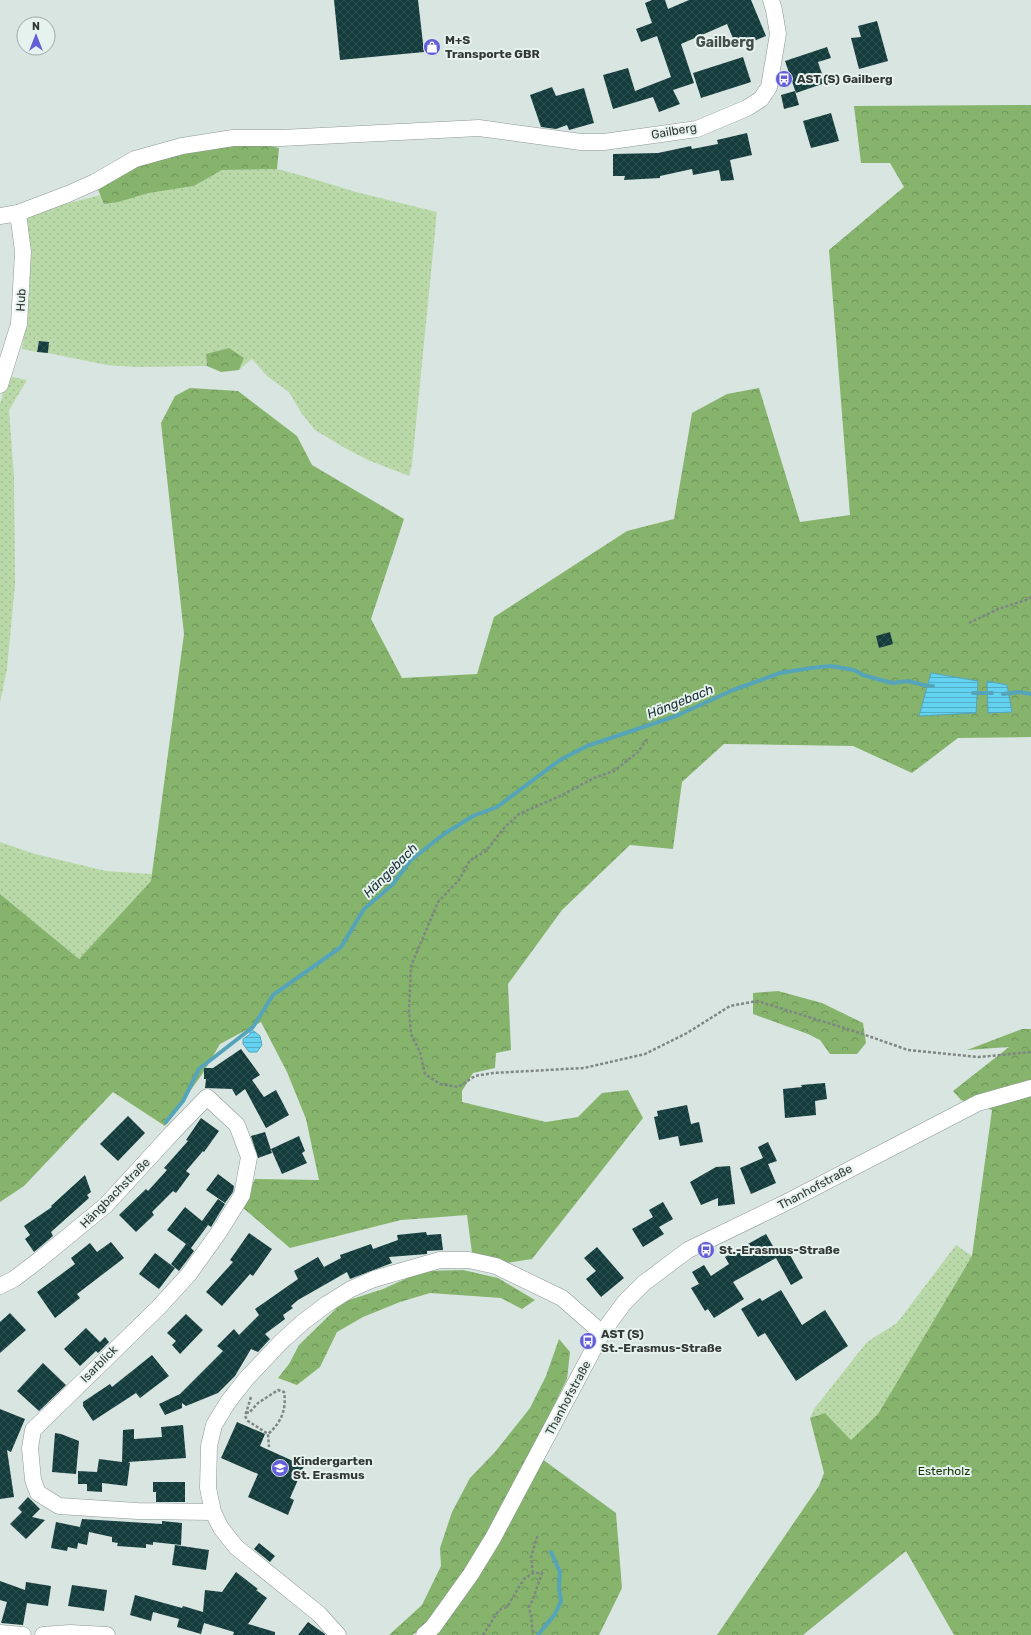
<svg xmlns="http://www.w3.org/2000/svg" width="1031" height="1635" font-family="Rubik,sans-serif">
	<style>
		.grass { fill: url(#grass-dots) }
		.forest { fill: url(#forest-crowns) }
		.water { fill: url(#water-rules); stroke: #55a4b9 }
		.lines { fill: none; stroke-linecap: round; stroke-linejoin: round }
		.stream { stroke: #55a4b9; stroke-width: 4 }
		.building { fill: url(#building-cross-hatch) }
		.minor-casing { stroke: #8c9894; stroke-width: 17 }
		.path { stroke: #7e8784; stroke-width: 2.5; stroke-dasharray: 3 2; stroke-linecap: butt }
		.minor { stroke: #fff; stroke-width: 16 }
		.labels { text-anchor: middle; stroke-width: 4; stroke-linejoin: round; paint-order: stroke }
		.poi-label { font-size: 12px; font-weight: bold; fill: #333837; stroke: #e6f2ee; text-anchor: start }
		.street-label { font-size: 12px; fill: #333837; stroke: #e6f2ee }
		.park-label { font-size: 12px; fill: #193603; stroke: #e6f2ee }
		.water-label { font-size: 13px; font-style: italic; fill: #1c3036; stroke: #e6f2ee }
		.quarter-label { font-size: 14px; font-weight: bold; fill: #444e4b; stroke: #e6f2ee }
	</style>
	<defs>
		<pattern id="grass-dots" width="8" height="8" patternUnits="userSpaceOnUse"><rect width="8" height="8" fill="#b9d9a8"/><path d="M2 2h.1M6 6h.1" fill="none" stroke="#a0bb91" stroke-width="1.8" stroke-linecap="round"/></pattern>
		<pattern id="forest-crowns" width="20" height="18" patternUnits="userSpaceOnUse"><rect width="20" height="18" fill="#86b46d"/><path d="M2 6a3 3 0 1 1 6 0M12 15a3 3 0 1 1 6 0" fill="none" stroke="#6e935a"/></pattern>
		<pattern id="water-rules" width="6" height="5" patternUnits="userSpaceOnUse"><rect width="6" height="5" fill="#63d3f1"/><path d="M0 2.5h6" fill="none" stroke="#52acc4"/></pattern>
		<pattern id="building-cross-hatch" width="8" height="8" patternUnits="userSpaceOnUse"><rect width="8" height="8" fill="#143c3d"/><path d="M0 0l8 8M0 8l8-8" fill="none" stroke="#2e5051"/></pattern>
	</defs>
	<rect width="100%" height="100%" fill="#d9e5e1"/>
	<!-- grass -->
	<g class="grass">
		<path d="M277 169 307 177 356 192 437 212 412 464 409 476 368 460 345 448 315 430 302 414 289 392 267 376 252 359 239 370 244 358 206 354 207 366 135 367 107 365 48 353 49 342 39 341 37 352 22 349 30 288V262L25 220 39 211 100 195 105 204 149 193 194 186 222 170Z"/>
		<path d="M8 376 27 380 9 410 14 477 15 584 7 669 0 703V404Z"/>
		<path d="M0 842 35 854 106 871 152 874 151 881 79 959 0 894Z"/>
		<path d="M956 1245 972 1256 878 1414 851 1440 825 1413 810 1418 814 1409 867 1342 897 1323Z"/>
	</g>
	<!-- forest -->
	<g class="forest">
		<path d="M1031 105V737L958 738 912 773 853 746 724 744 682 782 673 849 630 845 562 910 508 984 511 1050 496 1053 495 1068 473 1073 462 1091V1102L546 1122 578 1117 602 1093 628 1090 643 1118 532 1259 474 1268 467 1215 401 1220 290 1248 242 1207 255 1179 319 1180 306 1119 287 1072 261 1022 220 1044 203 1073 165 1126 113 1092 24 1186 0 1202V894L79 959 151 881 184 634 161 423 175 396 190 388 238 391 297 436 312 465 404 519 371 619 402 678 477 674 494 617 627 531 674 519 692 413 727 394 759 388 800 522 850 515 829 250 904 187 890 163H861L854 106Z"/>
		<path d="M233 138 279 148 277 169 222 170 194 186 149 193 118 202 104 204 95 182 135 159Z"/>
		<path d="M229 348 244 358 239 370 221 372 207 366 206 354Z"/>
		<path d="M778 991 822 1003 863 1023 866 1043 857 1054H830L820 1040 808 1034 753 1014V993Z"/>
		<path d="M1022 1029H1031V1635H954L906 1551 803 1635H717L819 1486 824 1473 810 1418 825 1413 851 1440 878 1414 972 1256 992 1110 961 1100 953 1091 1009 1047 967 1050Z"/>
		<path d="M463 1270 498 1278 535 1300 522 1309 501 1298 430 1293 400 1302 363 1317 337 1332 320 1367 297 1385 278 1378 289 1364 299 1345 343 1302 383 1289 423 1271Z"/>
		<path d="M559 1339 570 1352 567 1379 526 1462 485 1539 450 1593 421 1629 412 1635H389L422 1605 441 1566 440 1548 452 1512 470 1478 495 1452 530 1408 546 1376Z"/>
		<path d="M538 1456 616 1513 622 1588 599 1635H425Z"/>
	</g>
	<!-- water -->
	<g class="water">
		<path d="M931 673 978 681 976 713 919 716Z"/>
		<path d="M987 681 1007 685 1012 712 988 713Z"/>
		<path d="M250 1028 260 1036 262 1045 257 1052H249L243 1044V1039L250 1034Z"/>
	</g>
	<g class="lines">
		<!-- stream -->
		<g class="stream">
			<path d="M973 693H992"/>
			<path d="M1003 694 1019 692 1031 694"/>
			<path d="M166 1122 183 1101 199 1069 253 1027 273 995 341 947 364 909 392 885 411 860 444 834 473 816 497 807 560 760 587 746 676 716 733 690 780 673 811 668 831 666 854 670 863 675 892 683 908 681 928 686H933"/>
			<path d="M538 1635 555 1614 561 1601 559 1588 560 1572 551 1552"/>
		</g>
	</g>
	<!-- building -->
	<g class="building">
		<path d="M334 0H418L424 52 340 60Z"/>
		<path d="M652 0H665L668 9 689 0H751L766 36 737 48 727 24 681 44 694 83 673 90 680 104 659 112 653 97 613 109 603 75 628 68 635 91 671 77 657 36 641 42 636 29 652 23 645 3Z"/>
		<path d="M877 21 888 61 859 69 851 38 861 37 858 26Z"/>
		<path d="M827 47 831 58 818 62 825 83 796 93 785 61Z"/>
		<path d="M743 57 751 82 701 98 693 73Z"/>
		<path d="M552 87 556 96 584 88 594 123 569 130 567 125 556 129 541 127 530 95Z"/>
		<path d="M795 91 799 105 784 109 781 95Z"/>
		<path d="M831 113 839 141 811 148 803 121Z"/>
		<path d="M747 133 752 155 730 160 734 180 721 181 719 170 693 175 692 169 660 176V178L624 180 625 176H613V154L658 153 691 146 692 149 718 144 717 140Z"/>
		<path d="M39 341 49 342 48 353 37 352Z"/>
		<path d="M890 632 893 644 879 648 876 636Z"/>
		<path d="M241 1049 260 1075 252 1080 264 1097 276 1090 289 1115 266 1128 245 1089 236 1096 232 1089 205 1088 206 1079H204V1068H213Z"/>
		<path d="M825 1083 827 1099 815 1101 816 1115 785 1118 783 1089 802 1087 801 1085Z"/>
		<path d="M687 1105 691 1124 699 1122 703 1142 680 1146 678 1136 659 1140 654 1117 658 1116 657 1111Z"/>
		<path d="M128 1116 145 1133 118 1161 100 1144Z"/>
		<path d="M201 1118 219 1131 204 1152 203 1151 186 1171 190 1174 176 1193 173 1191 152 1212 154 1215 136 1232 119 1215 146 1189 148 1191 167 1170 164 1168 188 1141 186 1140Z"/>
		<path d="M265 1132 272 1153 258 1158 251 1136Z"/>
		<path d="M299 1136 305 1151 302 1153 307 1163 282 1174 271 1149Z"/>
		<path d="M768 1142 777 1161 768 1164 776 1183 751 1194 740 1168 763 1158 758 1147Z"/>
		<path d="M730 1166 735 1204 718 1206V1198L701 1205 690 1182 716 1167Z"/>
		<path d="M218 1174 234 1186 233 1192 225 1203 206 1190Z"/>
		<path d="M85 1175 91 1192 87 1195 89 1198 51 1232 53 1236 34 1252 25 1239 30 1235 24 1226 52 1207 51 1206Z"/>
		<path d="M218 1199 225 1204 211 1227 208 1225 191 1248 194 1251 179 1271 171 1264 186 1244 167 1230 185 1207 202 1221Z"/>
		<path d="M663 1202 673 1219 659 1227 664 1234 643 1247 632 1229 653 1217 649 1210Z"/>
		<path d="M426 1232 427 1235 441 1234 443 1250 427 1251V1254L389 1257 392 1263 350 1279 347 1272 298 1300 291 1306 293 1308 283 1315 285 1319 265 1334 270 1339 258 1352 251 1349 235 1376 218 1393 186 1406 182 1403V1408L165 1415 159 1404 180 1394 223 1351 217 1346 234 1329 239 1335 259 1315 255 1309 298 1279 294 1271 318 1257 324 1267 341 1258 340 1255 371 1244 373 1249 398 1240 397 1235Z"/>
		<path d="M249 1233 272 1249 253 1276 250 1274 222 1306 206 1292 233 1262 230 1260Z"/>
		<path d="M766 1234 777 1253 786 1248 803 1278 791 1285 776 1258 733 1282 744 1299 714 1318 708 1309 705 1311 691 1288 699 1284 692 1272 704 1265 711 1276 729 1264 725 1257Z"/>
		<path d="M111 1242 124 1258 77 1294 80 1298 55 1318 37 1292 75 1264 71 1258 90 1243 97 1252Z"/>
		<path d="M597 1247 624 1278 601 1297 586 1279 596 1271 584 1258Z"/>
		<path d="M155 1253 175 1268 159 1289 139 1274Z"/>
		<path d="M781 1290 802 1325 825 1310 848 1346 796 1381 765 1333 758 1337 741 1309 760 1298 762 1301Z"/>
		<path d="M10 1313 26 1330 0 1353V1322Z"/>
		<path d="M186 1314 203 1330 180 1354 172 1345 176 1341 167 1333Z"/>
		<path d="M86 1328 100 1342 105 1337 109 1342 98 1353 96 1351 80 1366 64 1349Z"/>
		<path d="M152 1355 169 1376 140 1398 136 1393 93 1421 83 1406V1402L110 1384 112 1387Z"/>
		<path d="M43 1363 66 1385 39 1411 17 1391Z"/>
		<path d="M0 1409 25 1419 11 1452 7 1450 14 1497 0 1499Z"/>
		<path d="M237 1422 265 1434 260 1446 304 1466 290 1498 294 1500 288 1515 248 1497 258 1474 221 1458Z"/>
		<path d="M183 1425 186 1458 128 1462 130 1463 127 1486 102 1483V1492L87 1491V1484H78V1471L97 1472 99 1459 122 1462 123 1430 134 1429V1439L162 1437 161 1427Z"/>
		<path d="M55 1433 61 1434 79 1441 76 1474 52 1472Z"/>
		<path d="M153 1482H185V1502H156V1492H153Z"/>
		<path d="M28 1497 40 1509 32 1517 45 1520 26 1539 10 1524 22 1512 18 1508Z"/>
		<path d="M82 1519 162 1524V1521L182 1523 181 1545 153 1542V1545L146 1544V1548L117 1546 118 1543 112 1542V1537L89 1532 87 1545 78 1543 77 1549 68 1547 67 1551 51 1548 56 1522 80 1527Z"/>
		<path d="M259 1543 275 1556 270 1562 254 1549Z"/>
		<path d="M175 1545 209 1550 206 1570 172 1565Z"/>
		<path d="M236 1572 258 1589 256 1590 267 1598 248 1624 275 1632V1635H233L234 1632 204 1623 201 1634 177 1627 179 1619 153 1612 151 1621 130 1615 135 1595 182 1608 183 1606 203 1612 205 1590 222 1592Z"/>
		<path d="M0 1581 25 1590 26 1582 51 1586 48 1606 27 1603 23 1625 1 1623 7 1602 0 1600Z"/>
		<path d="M72 1585 107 1590 104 1611 68 1606Z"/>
		<path d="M308 1622 325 1634V1635H298Z"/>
	</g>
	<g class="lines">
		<!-- minor casing -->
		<g class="minor-casing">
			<g id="minor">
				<path d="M0 216 18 213 68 194 95 182 135 159 182 146 233 138H281L479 128 581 142H604L697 129 747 108 761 99 769 87 778 34 774 10 771 0"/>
				<path d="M0 385 19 324 23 252 18 213"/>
				<path d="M0 1286 14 1279 39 1260 106 1205 173 1132 207 1097 237 1125 249 1157 242 1195 219 1232 189 1274 158 1308 33 1430 30 1448 33 1480 38 1493 59 1506 137 1511 213 1512"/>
				<path d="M0 1633 23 1635"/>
				<path d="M43 1635 70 1633 107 1635"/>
				<path d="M338 1635 319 1614 236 1547 221 1528 213 1512 208 1488 209 1446 214 1425 228 1402 246 1379 281 1342 303 1322 327 1304 351 1289 374 1279 440 1260H469L496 1266 562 1298 602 1333"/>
				<path d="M424 1635 433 1627 471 1574 493 1538 602 1333 624 1303 644 1283 688 1250 783 1204 978 1103 1031 1088"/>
			</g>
		</g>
		<!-- path -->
		<g class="path">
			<path d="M969 623 998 609 1026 600 1031 597"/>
			<path d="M647 739 638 752 614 771 594 778 560 796 519 814 504 828 486 851 470 860 459 880 438 902 411 966 409 1010 411 1034 420 1052 425 1074 440 1084 458 1087 475 1076 493 1073 584 1068 645 1054 687 1033 730 1006 757 1001 854 1031 908 1050 979 1057 1031 1052"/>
			<path d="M251 1397 245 1416 248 1421 268 1434 269 1447"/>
			<path d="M246 1412 249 1413 258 1403 278 1390 284 1392C287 1409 281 1423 268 1434"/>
			<path d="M533 1573 531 1557 538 1534"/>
			<path d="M483 1635 499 1610 507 1607 524 1579 533 1573H542L533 1599 529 1607 531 1616 533 1635"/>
		</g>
		<!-- minor -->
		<use href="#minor" class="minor"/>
	</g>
	<!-- icons -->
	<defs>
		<g id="shop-disc" transform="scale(0.9)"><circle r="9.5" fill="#645ed7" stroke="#e6f2ee"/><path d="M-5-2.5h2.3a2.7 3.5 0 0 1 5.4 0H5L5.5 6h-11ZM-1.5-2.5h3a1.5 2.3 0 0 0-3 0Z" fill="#fff"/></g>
		<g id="bus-disc" transform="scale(0.9)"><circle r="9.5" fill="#645ed7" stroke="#e6f2ee"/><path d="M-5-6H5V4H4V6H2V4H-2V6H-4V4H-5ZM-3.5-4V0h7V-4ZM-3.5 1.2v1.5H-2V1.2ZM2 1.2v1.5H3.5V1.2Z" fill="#fff"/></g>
		<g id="school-disc" transform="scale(0.9)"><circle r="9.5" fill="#645ed7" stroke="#e6f2ee"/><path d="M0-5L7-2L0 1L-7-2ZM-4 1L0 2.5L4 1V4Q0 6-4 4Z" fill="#fff"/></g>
	</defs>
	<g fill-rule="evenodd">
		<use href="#shop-disc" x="432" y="47"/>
		<use href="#bus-disc" x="784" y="79"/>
		<use href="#bus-disc" x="706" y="1250"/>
		<use href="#bus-disc" x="588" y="1341"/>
		<use href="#school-disc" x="280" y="1468"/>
	</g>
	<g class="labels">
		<!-- poi labels -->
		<g class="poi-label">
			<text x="445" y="44">M+S<tspan x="445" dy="14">Transporte GBR</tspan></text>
			<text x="797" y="83">AST (S) Gailberg</text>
			<text x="719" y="1254">St.-Erasmus-Straße</text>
			<text x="601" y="1338">AST (S)<tspan x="601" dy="14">St.-Erasmus-Straße</tspan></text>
			<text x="293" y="1465">Kindergarten<tspan x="293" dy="14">St. Erasmus</tspan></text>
		</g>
		<!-- street labels -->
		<g class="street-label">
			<text transform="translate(674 131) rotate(-10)" y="4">Gailberg</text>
			<text transform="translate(21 300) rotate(-87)" y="4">Hub</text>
			<text transform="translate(815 1187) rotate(-28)" y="4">Thanhofstraße</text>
			<text transform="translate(115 1193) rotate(-45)" y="4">Hängbachstraße</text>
			<text transform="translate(99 1364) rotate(-45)" y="4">Isarblick</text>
			<text transform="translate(568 1398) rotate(-62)" y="4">Thanhofstraße</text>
		</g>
		<!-- park labels -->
		<g class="park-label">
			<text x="944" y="1475">Esterholz</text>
		</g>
		<!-- water labels -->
		<g class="water-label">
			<text transform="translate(680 701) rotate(-22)" y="5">Hängebach</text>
			<text transform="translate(390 870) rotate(-45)" y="5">Hängebach</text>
		</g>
		<!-- quarter labels -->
		<g class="quarter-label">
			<text x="725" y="47">Gailberg</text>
		</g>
	</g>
	<!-- north arrow -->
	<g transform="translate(36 36)"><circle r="19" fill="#e6f2ee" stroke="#9ea8a5"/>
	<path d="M0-3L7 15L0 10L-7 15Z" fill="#645ed7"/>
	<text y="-6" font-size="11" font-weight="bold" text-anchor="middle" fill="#333837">N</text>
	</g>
</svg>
